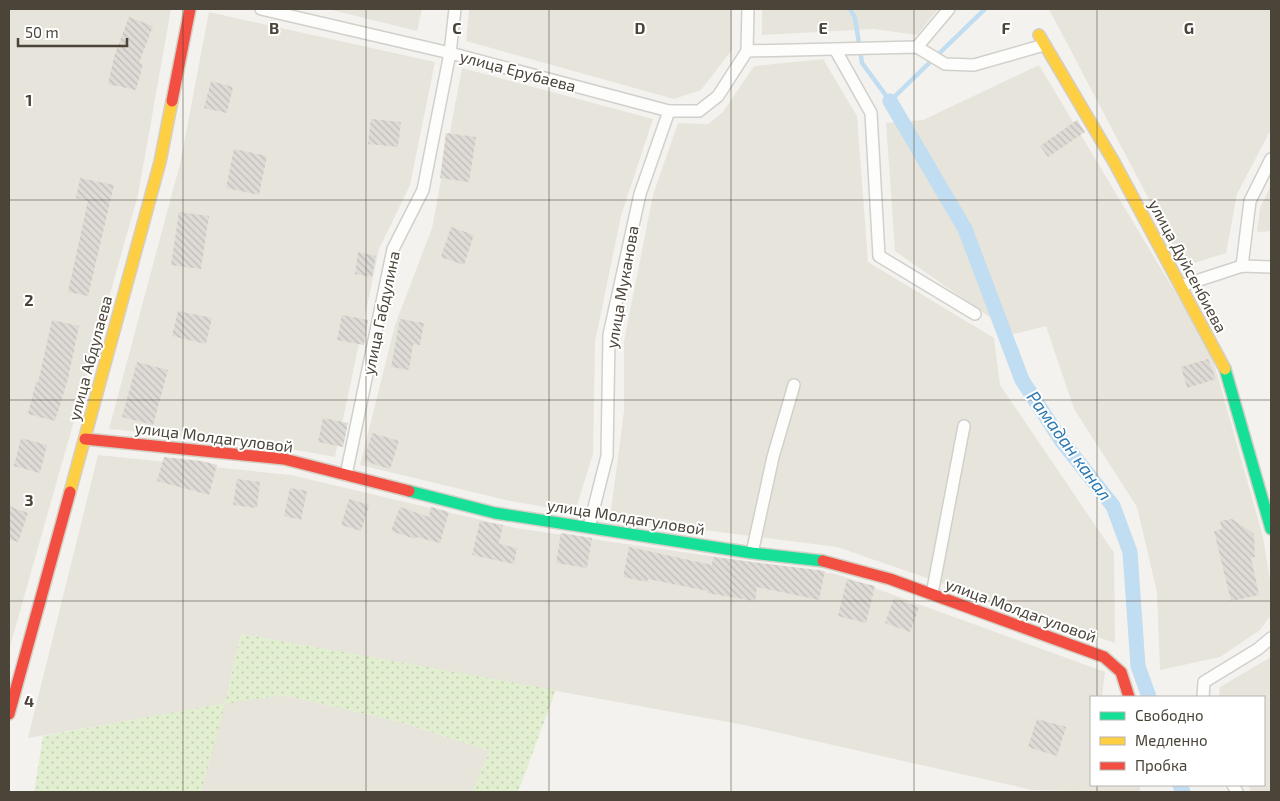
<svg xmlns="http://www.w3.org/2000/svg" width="1280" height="801" font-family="'Exo 2',sans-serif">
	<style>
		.residential { fill: #e7e4dc }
		.park { fill: url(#park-dots) }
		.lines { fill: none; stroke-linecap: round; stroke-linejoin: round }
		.stream { stroke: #c0ddf1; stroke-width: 4.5 }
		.canal { stroke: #c0ddf1; stroke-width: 15 }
		.building { fill: url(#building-back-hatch) }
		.street-casing { stroke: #d2d0cb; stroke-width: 14 }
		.fast-casing { stroke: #d3cfc5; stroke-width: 14 }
		.slow-casing { stroke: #d3cfc5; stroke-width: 14 }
		.jam-casing { stroke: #d3cfc5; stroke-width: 14 }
		.street { stroke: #fdfdfc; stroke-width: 11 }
		.fast { stroke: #16e098; stroke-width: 11 }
		.slow { stroke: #ffcf43; stroke-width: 11 }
		.jam { stroke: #f24e42; stroke-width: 11 }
		.grid { fill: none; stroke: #4b4439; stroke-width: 1; stroke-opacity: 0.55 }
		.labels { text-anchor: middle; stroke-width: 4; stroke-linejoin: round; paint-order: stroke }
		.street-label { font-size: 16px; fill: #4b4439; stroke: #fff }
		.water-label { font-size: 18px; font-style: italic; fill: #2e7ab2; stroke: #fff }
		.grid-label { font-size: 16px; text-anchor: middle; font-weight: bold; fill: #4b4439; stroke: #fff; stroke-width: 4; stroke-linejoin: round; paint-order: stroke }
	</style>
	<defs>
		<pattern id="park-dots" width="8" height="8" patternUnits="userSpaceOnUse" patternTransform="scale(1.25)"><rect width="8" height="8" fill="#e1eecf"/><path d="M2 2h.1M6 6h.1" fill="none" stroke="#c3cdb2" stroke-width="1.8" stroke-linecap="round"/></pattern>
		<pattern id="building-back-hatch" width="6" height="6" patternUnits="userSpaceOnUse" patternTransform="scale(1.25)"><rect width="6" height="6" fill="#dedbd6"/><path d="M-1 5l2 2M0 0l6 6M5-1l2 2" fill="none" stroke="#c0bdb8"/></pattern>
	</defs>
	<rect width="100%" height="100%" fill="#f4f2ee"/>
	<!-- residential -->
	<g class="residential">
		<path d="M9 9H171L138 195 9 650Z"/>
		<path d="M328 9H422L417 31Z"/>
		<path d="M469 9H732V50L701 90 674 99 466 41Z"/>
		<path d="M762 9H938L917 35 874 29 762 35Z"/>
		<path d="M1049 9H1271V129L1237 194 1226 253 1184 266Z"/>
		<path d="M209 12 435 62 410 185 379 249 335 457 252 442 109 429 180 164Z"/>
		<path d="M823 59 857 116 868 262 994 338 1000 385 1114 553 1115 643 837 547 610 518 624 411V341L653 195 678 123 708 124 723 112 754 66Z"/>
		<path d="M1039 65 1211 352 1263 537 1271 587V615L1260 630 1220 657 1160 670 1157 592 1137 507 1074 409 1046 326 1014 334 895 251 886 123 923 120Z"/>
		<path d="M462 68 653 119 621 216 595 342 593 454 575 512 510 501 360 465 395 325 432 228Z"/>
		<path d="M1271 185V231L1257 232 1260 208Z"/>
		<path d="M98 455 291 475 515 528 836 574 1105 672 1102 697H1091V785H1140V792L1032 790 744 725 241 634 225 703 284 695 400 722 490 751 472 792H201L224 704 28 738Z"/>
		<path d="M1271 657V792H1251L1248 785H1264V697H1219L1220 687Z"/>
	</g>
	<!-- park -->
	<path class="park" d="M241 634 556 690 518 792H472L490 751 400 722 284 695 225 704 201 792H34L43 736 225 703Z"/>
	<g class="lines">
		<!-- stream -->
		<path class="stream" d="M850 9 855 18 862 63 890 101 985 9"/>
		<!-- canal -->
		<g class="canal">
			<path d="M890 101 965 229 1022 380 1061 440 1113 506 1130 552 1138 666 1149 697"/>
			<path d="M1180 785 1183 792"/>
		</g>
	</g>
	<!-- building -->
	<g class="building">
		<path d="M129 17 153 26 139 63 143 64 136 90 108 84 114 57Z"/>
		<path d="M211 81 233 87 227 113 204 108Z"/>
		<path d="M371 119 401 122 398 147 368 144Z"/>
		<path d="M1077 120 1085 132 1048 157 1040 146Z"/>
		<path d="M446 133 476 137 469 182 440 178Z"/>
		<path d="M234 149 267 156 259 195 226 188Z"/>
		<path d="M80 178 114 185 88 296 68 292 88 201 76 198Z"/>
		<path d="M179 212 209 216 201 269 171 265Z"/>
		<path d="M451 227 474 235 464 265 441 257Z"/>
		<path d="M358 252 376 256 372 277 355 274Z"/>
		<path d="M178 311 212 318 206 344 172 336Z"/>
		<path d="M342 315 368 320 364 345 337 340Z"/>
		<path d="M400 319 424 323 420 345 413 344 409 370 391 367Z"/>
		<path d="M52 320 79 326 68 379 55 421 28 414 36 382 38 383Z"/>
		<path d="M1208 359 1216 379 1187 388 1181 367Z"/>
		<path d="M137 362 168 370 153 425 122 417Z"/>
		<path d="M323 418 348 423 343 447 318 442Z"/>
		<path d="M372 433 399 441 390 469 364 461Z"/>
		<path d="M21 438 47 445 40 473 14 466Z"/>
		<path d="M164 457 201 461 217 465 209 495 157 481Z"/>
		<path d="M237 479 260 482 257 508 233 505Z"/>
		<path d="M290 488 307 491 301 520 284 516Z"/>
		<path d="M349 499 369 505 361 531 341 525Z"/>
		<path d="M9 506 28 513 18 542 9 539Z"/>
		<path d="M400 507 429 517 431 507 449 512 440 543 416 537 415 539 391 531Z"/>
		<path d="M1232 519 1254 534 1255 557 1251 558 1259 595 1231 601 1214 531 1222 529 1220 521Z"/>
		<path d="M480 521 503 525 499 544 517 548 514 564 472 555Z"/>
		<path d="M561 533 592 538 587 568 556 563Z"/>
		<path d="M629 547 712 565 713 557 825 571 819 600 757 587 755 601 707 593 708 591 648 579 647 582 623 577Z"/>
		<path d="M847 579 875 586 866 623 838 616Z"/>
		<path d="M894 598 919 607 910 632 885 623Z"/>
		<path d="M1037 719 1066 727 1057 756 1028 747Z"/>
	</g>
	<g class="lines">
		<!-- street casing -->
		<g class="street-casing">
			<g id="street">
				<path d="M261 9 450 53 669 111H699L718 96 747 51"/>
				<path d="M748 9 747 51 917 47 945 64 974 65 1044 45"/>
				<path d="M917 47 949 9"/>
				<path d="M835 49 871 113 879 256 975 314"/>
				<path d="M1242 266 1250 201 1271 159"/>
				<path d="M1181 286 1242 266 1271 267"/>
				<path d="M346 475 393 249 423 190 450 53 455 9"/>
				<path d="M589 527 607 456 609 335 640 194 669 111"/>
				<path d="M752 553 773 457 794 385"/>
				<path d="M932 594 964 426"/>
				<path d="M1203 697 1204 682 1258 649 1271 638"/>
				<path d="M1233 785 1237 792"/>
			</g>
		</g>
		<!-- fast casing -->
		<g class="fast-casing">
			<g id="fast">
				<path d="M1225 369 1271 529"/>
				<path d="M409 491 495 513 752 553 823 561"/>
			</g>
		</g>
		<!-- slow casing -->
		<g class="slow-casing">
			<g id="slow">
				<path d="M1039 35 1114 162 1225 369"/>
				<path d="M70 492 160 162 172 101"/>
			</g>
		</g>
		<!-- jam casing -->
		<g class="jam-casing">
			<g id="jam">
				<path d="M172 101 190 9"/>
				<path d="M85 439 284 459 409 491"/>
				<path d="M823 561 890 579 1104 657 1121 672 1129 697"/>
				<path d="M9 714 70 492"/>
			</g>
		</g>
		<!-- street -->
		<use href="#street" class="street"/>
		<!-- fast -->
		<use href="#fast" class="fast"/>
		<!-- slow -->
		<use href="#slow" class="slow"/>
		<!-- jam -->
		<use href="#jam" class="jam"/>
	</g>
	<!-- grid -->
	<path class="grid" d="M183 9V792M366 9V792M549 9V792M731 9V792M914 9V792M1097 9V697M9 200H1271M9 400H1271M9 601H1271M1097 785V792"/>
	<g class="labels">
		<!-- street labels -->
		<g class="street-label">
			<text transform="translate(518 71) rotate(15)" y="6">улица Ерубаева</text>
			<text transform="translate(1188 266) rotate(62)" y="6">улица Дуйсенбиева</text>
			<text transform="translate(622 287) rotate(-80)" y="6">улица Муканова</text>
			<text transform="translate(381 313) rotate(-78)" y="6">улица Габдулина</text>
			<text transform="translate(90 358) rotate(-75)" y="6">улица Абдулаева</text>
			<text transform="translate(214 437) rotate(7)" y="6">улица Молдагуловой</text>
			<text transform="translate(626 517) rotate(9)" y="6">улица Молдагуловой</text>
			<text transform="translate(1021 610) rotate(20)" y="6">улица Молдагуловой</text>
		</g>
		<!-- water labels -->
		<g class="water-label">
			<text transform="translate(1069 446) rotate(54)" y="6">Рамадан канал</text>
		</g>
	</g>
	<g class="grid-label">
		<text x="274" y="34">B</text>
		<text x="457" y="34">C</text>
		<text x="640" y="34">D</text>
		<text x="823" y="34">E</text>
		<text x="1006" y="34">F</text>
		<text x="1189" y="34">G</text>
		<text x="29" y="106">1</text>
		<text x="29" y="306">2</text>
		<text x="29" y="506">3</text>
		<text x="29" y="707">4</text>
	</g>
	<!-- border -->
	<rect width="1280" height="801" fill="none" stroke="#4b4439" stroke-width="20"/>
	<!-- legend -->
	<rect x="1090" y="696" width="175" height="90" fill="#ffffff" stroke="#b7b4b0"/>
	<rect x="1100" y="712" width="25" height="8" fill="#16e098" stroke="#b7b4b0"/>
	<text x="1135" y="721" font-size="15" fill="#4b4439">Свободно</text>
	<rect x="1100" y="737" width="25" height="8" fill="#ffcf43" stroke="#b7b4b0"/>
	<text x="1135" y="746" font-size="15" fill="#4b4439">Медленно</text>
	<rect x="1100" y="762" width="25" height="8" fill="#f24e42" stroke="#b7b4b0"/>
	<text x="1135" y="771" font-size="15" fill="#4b4439">Пробка</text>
	<!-- scale -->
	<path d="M18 38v8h109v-8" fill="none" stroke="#4b4439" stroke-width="2.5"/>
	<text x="25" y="38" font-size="15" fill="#4b4439" stroke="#ffffff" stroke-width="4" paint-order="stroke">50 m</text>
</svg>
